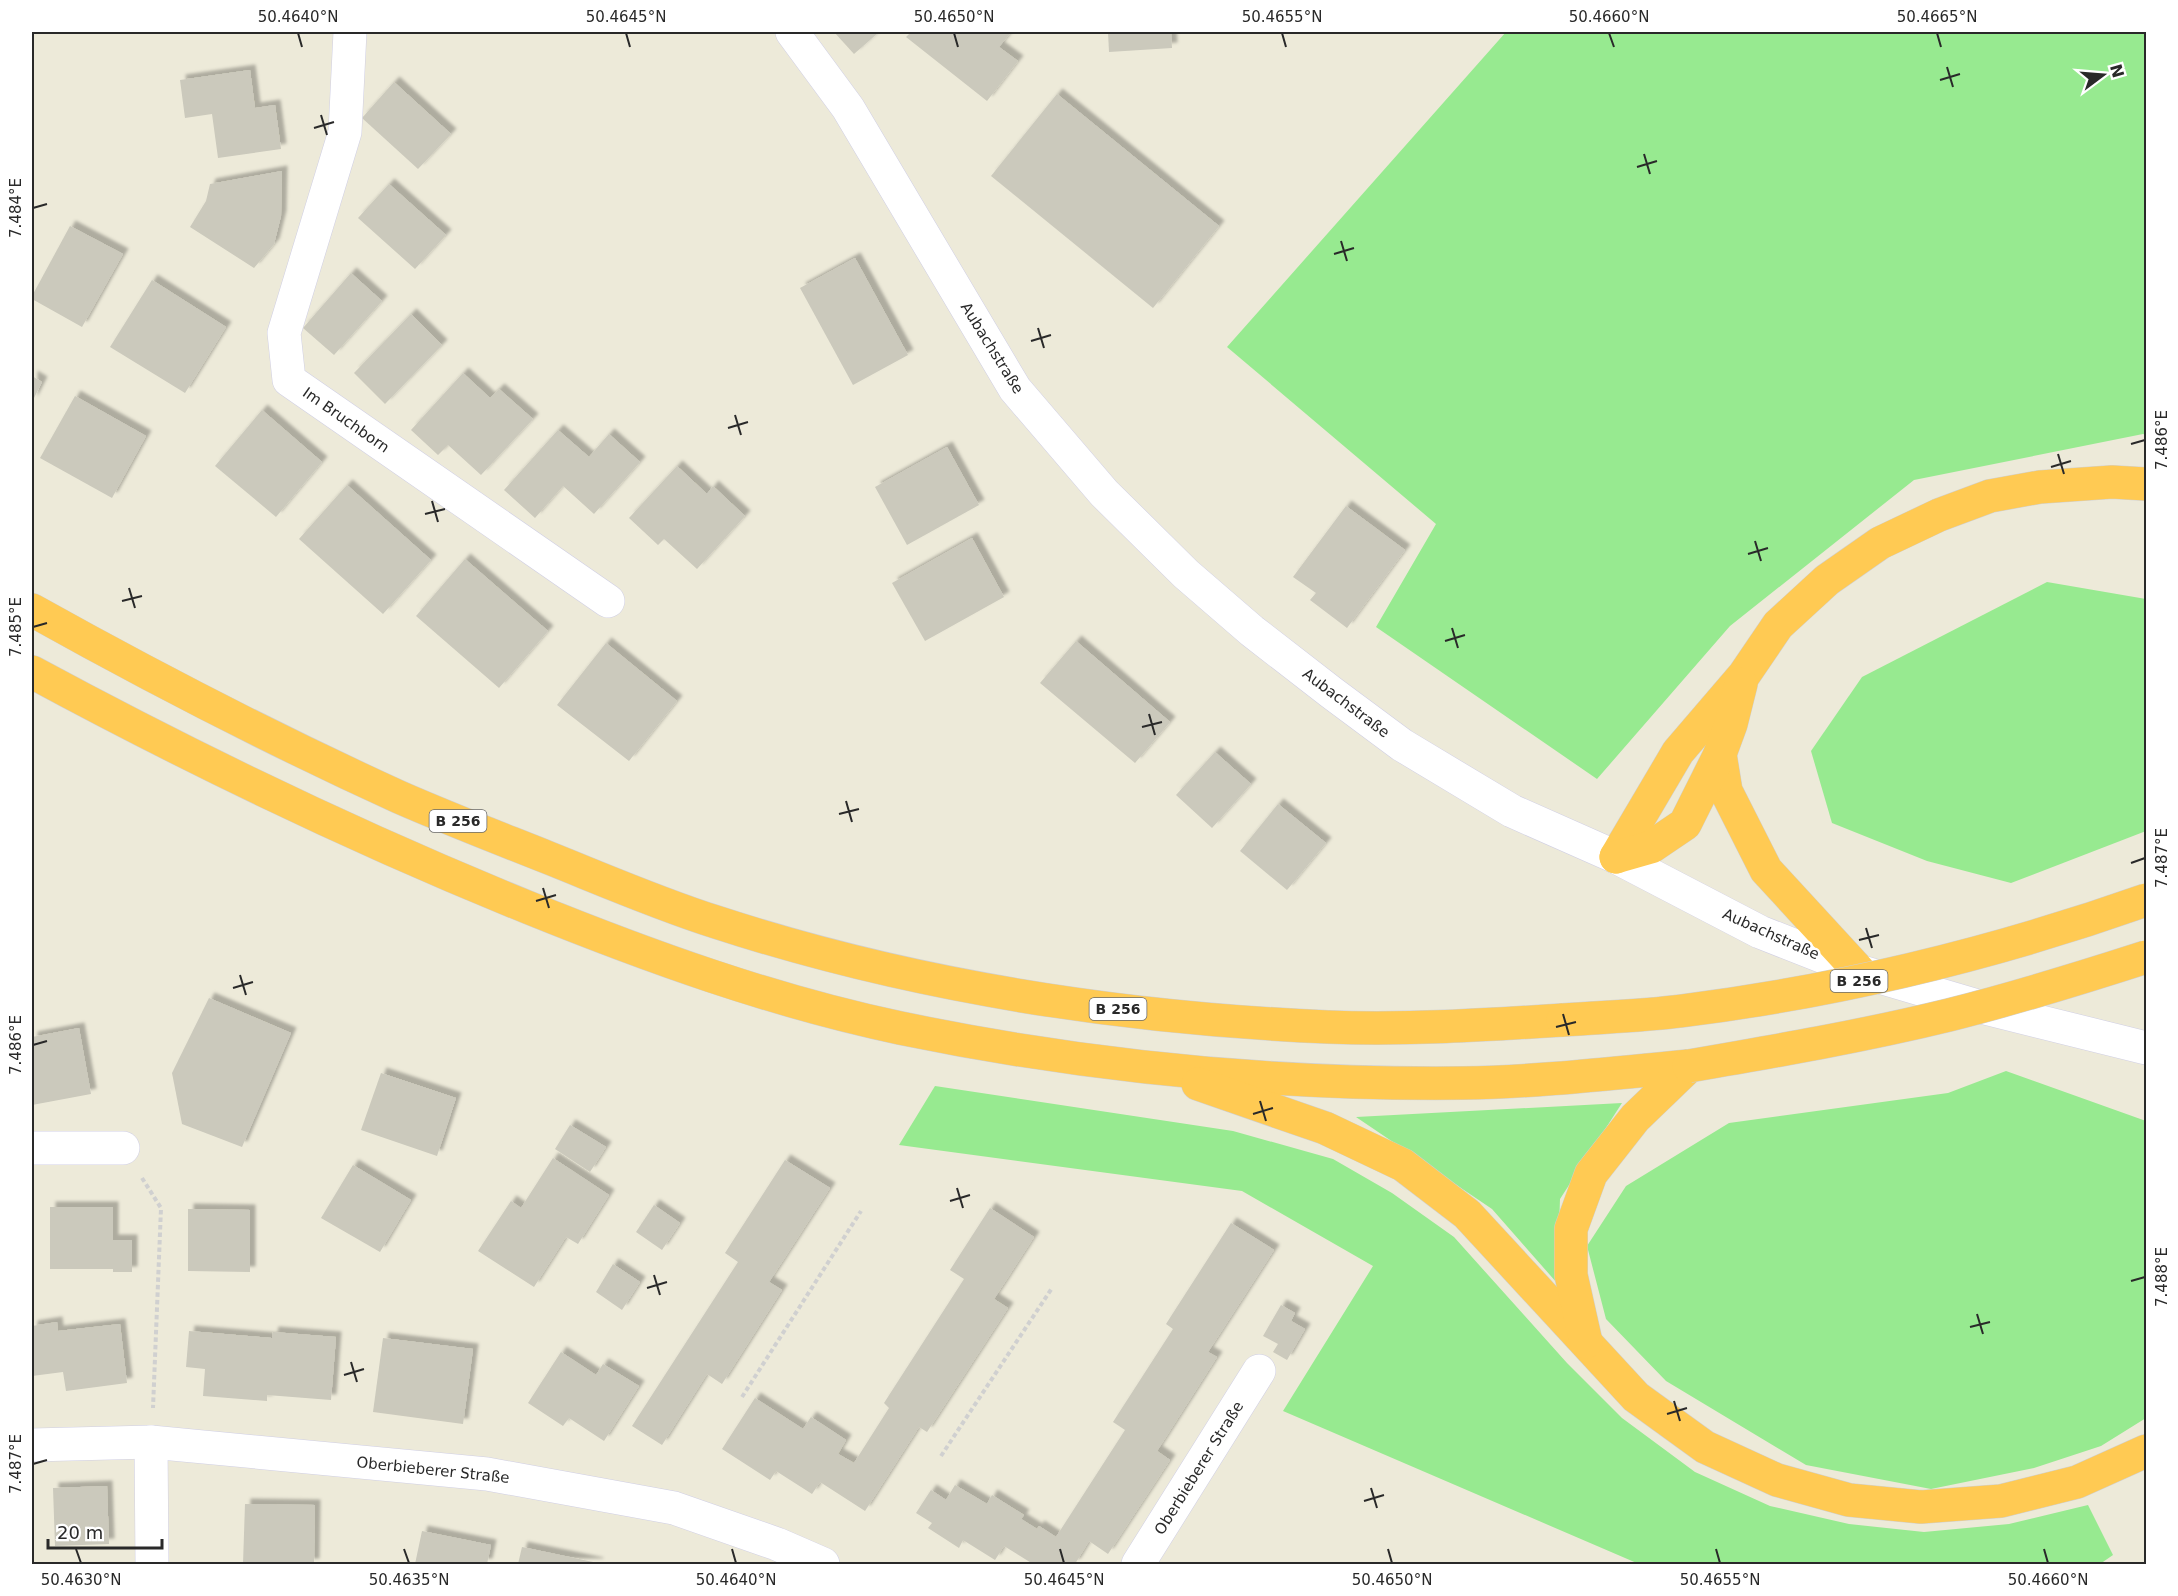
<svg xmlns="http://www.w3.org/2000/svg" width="2178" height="1596" font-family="'DejaVu Sans',sans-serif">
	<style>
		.green { fill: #97ea90 }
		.building { fill: #cbc9bc; filter: url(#shadow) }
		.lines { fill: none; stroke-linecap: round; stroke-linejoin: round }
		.minor-casing { stroke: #d0cfe4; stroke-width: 34 }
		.highway-casing { stroke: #d0d0d0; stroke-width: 34 }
		.path { stroke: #d0d0d0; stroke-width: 4; stroke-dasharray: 4.5 3; stroke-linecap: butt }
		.minor { stroke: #fff; stroke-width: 33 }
		.highway { stroke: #ffca53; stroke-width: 33 }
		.highway-bridge-casing { stroke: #d0d0d0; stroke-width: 34; stroke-linecap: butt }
		.highway-bridge { stroke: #ffca53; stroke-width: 33 }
		.ticks { fill: none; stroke: #292929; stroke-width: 2 }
		.labels { text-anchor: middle; stroke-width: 5; stroke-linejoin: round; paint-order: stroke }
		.shield { fill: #fff; stroke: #696969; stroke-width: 1.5 }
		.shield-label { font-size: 14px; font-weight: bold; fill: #292929 }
		.street-label { font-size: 15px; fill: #292929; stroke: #fff }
		.neatline { fill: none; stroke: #292929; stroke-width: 2 }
		.ticks-label { font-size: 15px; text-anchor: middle; fill: #292929 }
	</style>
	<defs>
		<filter id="shadow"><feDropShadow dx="5.5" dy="-5.5" stdDeviation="1.5" flood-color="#0004"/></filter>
	</defs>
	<rect width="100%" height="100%" fill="#edead9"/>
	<!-- green -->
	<g class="green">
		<path d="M1506 32H2146V435L2143 434 1914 480 1730 626 1597 779 1376 627 1436 524 1227 347Z"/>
		<path d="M2047 582 2146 599V831L2011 883 1927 861 1832 823 1811 751 1862 677Z"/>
		<path d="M2006 1071 2146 1121V1418L2101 1446 2034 1468 1931 1489 1806 1465 1666 1381 1606 1319 1587 1246 1626 1186 1729 1123 1948 1093Z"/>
		<path d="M935 1086 1233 1131 1333 1159 1392 1193 1454 1237 1567 1363 1622 1418 1695 1472 1770 1506 1849 1524 1924 1532 2009 1524 2088 1505 2113 1555 2100 1564H1639L1283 1411 1373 1266 1242 1191 899 1145Z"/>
		<path d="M1622 1103 1560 1199 1557 1283 1492 1209 1356 1117Z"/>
	</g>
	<!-- building -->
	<g class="building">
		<path d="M834 32H879L854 54Z"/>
		<path d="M911 32H1011L999 47 1018 61 987 101 906 37Z"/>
		<path d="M1108 32H1171L1172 48 1109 52Z"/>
		<path d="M250 70 255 108 275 105 281 149 218 158 212 114 185 118 180 80Z"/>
		<path d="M394 82 451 134 418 169 362 118Z"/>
		<path d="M1057 94 1219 226 1153 308 991 176Z"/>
		<path d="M282 171 281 216 274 244 254 268 190 227 206 201 210 184Z"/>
		<path d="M389 184 446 235 415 269 358 218Z"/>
		<path d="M70 226 123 254 82 327 32 299V296Z"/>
		<path d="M855 258 908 355 853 385 800 288Z"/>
		<path d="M351 273 382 301 334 355 303 328Z"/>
		<path d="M152 280 226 327 185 393 110 347Z"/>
		<path d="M411 314 442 345 385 404 354 373Z"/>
		<path d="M463 373 490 398 499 389 533 419 481 475 448 445 438 455 411 430Z"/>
		<path d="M32 376 42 382 32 402Z"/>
		<path d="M75 396 146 436 112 498 40 458Z"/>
		<path d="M262 410 322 462 276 517 215 466Z"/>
		<path d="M558 430 589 457 609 434 640 462 594 514 563 486 535 518 504 490Z"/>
		<path d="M947 447 979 505 907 545 875 487Z"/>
		<path d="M677 466 707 494 713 486 745 516 697 569 664 539 658 545 629 518Z"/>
		<path d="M347 485 431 560 383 614 299 539Z"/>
		<path d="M1346 506 1405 550 1347 628 1310 600 1316 593 1293 577Z"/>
		<path d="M972 538 1004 597 925 641 892 583Z"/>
		<path d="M465 559 548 631 499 688 416 616Z"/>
		<path d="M1076 641 1170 722 1135 763 1040 683Z"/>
		<path d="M606 643 677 701 629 761 557 705Z"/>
		<path d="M1215 752 1251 784 1212 828 1176 795Z"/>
		<path d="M1278 804 1326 843 1287 890 1240 851Z"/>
		<path d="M209 998 291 1033 242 1147 182 1124 172 1073Z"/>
		<path d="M79 1028 91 1094 32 1105V1037Z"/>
		<path d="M381 1073 456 1098 437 1156 361 1130Z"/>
		<path d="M570 1125 606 1147 590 1172 555 1149Z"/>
		<path d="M553 1158 609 1195 578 1244 566 1237 534 1287 478 1251 511 1201 521 1208Z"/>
		<path d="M785 1160 830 1188 769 1282 782 1290 722 1384 707 1374 662 1445 632 1426 738 1262 725 1253Z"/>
		<path d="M353 1165 411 1200 380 1252 321 1218Z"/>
		<path d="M654 1205 680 1223 662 1250 636 1232Z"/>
		<path d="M50 1207H113V1240H132V1272H113V1269H50Z"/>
		<path d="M990 1208 1034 1237 994 1299 1008 1308 927 1432 919 1427 865 1511 820 1482 812 1494 776 1471 770 1480 722 1449 755 1398 803 1429 811 1417 846 1440 838 1454 854 1463 889 1408 884 1403 964 1279 950 1270Z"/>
		<path d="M188 1209 250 1210V1272L188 1271Z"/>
		<path d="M1231 1223 1274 1250 1208 1352 1217 1357 1157 1451 1170 1460 1108 1554 1089 1541 1075 1564H1033L1004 1546 995 1560 963 1540 959 1548 928 1528 932 1523 916 1513 931 1490 946 1500 955 1485 987 1504 992 1495 1024 1515 1021 1519 1037 1529 1039 1526 1056 1537 1125 1430 1113 1422 1173 1329 1166 1324Z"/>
		<path d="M613 1264 640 1282 622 1310 596 1292Z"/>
		<path d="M1281 1305 1295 1313 1291 1321 1305 1329 1287 1360 1273 1352 1278 1344 1263 1336Z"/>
		<path d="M57 1322 58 1331 120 1324 127 1383 66 1391 63 1372 32 1376V1326Z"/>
		<path d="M189 1331 272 1338 273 1332 336 1337 331 1400 267 1395V1401L203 1396 205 1369 186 1367Z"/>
		<path d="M383 1338 473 1349 463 1424 373 1412Z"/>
		<path d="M561 1352 596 1375 603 1364 639 1386 604 1441 569 1418 563 1426 528 1403Z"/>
		<path d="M107 1486 109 1544 55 1546 53 1488Z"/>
		<path d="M245 1504 315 1505 314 1564H243Z"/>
		<path d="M422 1531 491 1545 487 1564H415Z"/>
		<path d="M522 1547 598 1563V1564H518Z"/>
	</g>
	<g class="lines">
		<!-- minor casing -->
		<g class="minor-casing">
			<g id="minor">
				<path d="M350 32 345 132 284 333 289 380 608 601"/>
				<path d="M792 32 848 108 1015 389 1104 493 1186 574 1252 631 1332 693 1402 745 1512 811 1616 857 1760 932 1859 971 1981 1007 2146 1048"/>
				<path d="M32 1148H123"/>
				<path d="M151 1442 152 1564"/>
				<path d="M32 1445 151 1442 487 1474 674 1508 777 1544 823 1564"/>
				<path d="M1138 1564 1259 1371"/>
			</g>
		</g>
		<!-- highway casing -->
		<g class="highway-casing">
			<g id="highway">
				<path d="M32 610C152 677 274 740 399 797 449 819 499 838 549 858 604 880 659 904 716 922 912 986 1122 1018 1328 1027 1406 1030 1485 1025 1563 1020"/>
				<path d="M32 672C193 759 357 838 527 907 648 956 772 1001 900 1028 1084 1066 1275 1085 1463 1083 1538 1082 1614 1073 1689 1066"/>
				<path d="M1720 754 1726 791 1766 870 1859 971"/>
				<path d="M1616 857 1678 752 1744 675 1778 625 1827 580 1880 543 1939 515 1990 496 2040 487 2112 482 2146 484"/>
				<path d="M1616 857 1651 847 1685 824 1720 754 1731 724 1741 684"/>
				<path d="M1198 1084 1325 1128 1403 1165 1467 1214 1636 1397 1705 1447 1777 1480 1849 1500 1921 1507 2001 1501 2077 1482 2146 1451"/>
				<path d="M1586 1342 1571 1275V1229L1591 1174 1635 1118 1689 1066"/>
			</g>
		</g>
		<!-- path -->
		<g class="path">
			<path d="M142 1178 161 1208 153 1408"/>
			<path d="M742 1397 861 1211"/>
			<path d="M941 1456 1052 1288"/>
		</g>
		<!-- minor -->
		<use href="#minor" class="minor"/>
		<!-- highway -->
		<use href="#highway" class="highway"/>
		<!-- highway-bridge casing -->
		<g class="highway-bridge-casing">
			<g id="highway-bridge">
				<path d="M1563 1020C1602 1017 1642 1016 1681 1011 1840 991 1996 953 2146 900"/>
				<path d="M1689 1066C1776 1051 1863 1036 1949 1015 2016 998 2081 978 2146 957"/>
			</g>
		</g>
		<!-- highway-bridge -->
		<use href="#highway-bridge" class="highway-bridge"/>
	</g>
	<!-- ticks -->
	<path class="ticks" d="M298 33 302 47M626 33 630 47M954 33 958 47M1282 33 1286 47M1609 33 1614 47M1937 33 1941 47M1947 67 1953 87M1940 80 1960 74M321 115 327 135M314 128 334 122M1644 154 1650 174M1637 167 1657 161M33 208 47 204M1341 241 1347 261M1334 254 1354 248M1038 328 1044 348M1031 341 1051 335M735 415 741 435M728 428 748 422M2131 444 2145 440M2058 454 2064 474M2051 467 2071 461M432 501 438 522M425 514 445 509M1755 541 1761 561M1748 554 1768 548M129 588 135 608M122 601 142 596M33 627 47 623M1452 628 1458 648M1445 641 1465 635M1149 714 1155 735M1142 727 1162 722M846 801 852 822M839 814 859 809M2131 863 2145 858M543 888 549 908M536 901 556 895M1866 928 1872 948M1859 940 1879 935M240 975 246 995M233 988 253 982M1563 1014 1569 1035M1556 1027 1576 1022M33 1045 47 1041M1260 1101 1266 1121M1253 1114 1273 1108M957 1188 963 1208M950 1201 970 1195M654 1275 660 1295M2131 1281 2145 1277M647 1288 667 1282M1977 1314 1983 1334M1970 1327 1990 1322M351 1362 357 1382M344 1375 364 1369M1674 1401 1680 1421M1667 1414 1687 1408M33 1464 47 1460M1371 1488 1377 1508M1364 1501 1384 1495M76 1549 81 1563M404 1549 409 1563M732 1549 736 1563M1060 1549 1064 1563M1388 1549 1392 1563M1716 1549 1720 1563M2044 1549 2048 1563"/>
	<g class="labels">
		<!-- shield labels -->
		<g class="shield">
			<rect x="429.5" y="810" width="57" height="22" rx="4.5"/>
			<rect x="1830.5" y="970" width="57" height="22" rx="4.5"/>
			<rect x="1089.5" y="998" width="57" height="22" rx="4.5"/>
		</g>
		<g class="shield-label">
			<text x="458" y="826">B 256</text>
			<text x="1859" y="986">B 256</text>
			<text x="1118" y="1014">B 256</text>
		</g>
		<!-- street labels -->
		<g class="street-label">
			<text transform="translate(992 348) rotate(58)" y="5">Aubachstraße</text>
			<text transform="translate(346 420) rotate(35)" y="5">Im Bruchborn</text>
			<text transform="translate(1346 703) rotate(37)" y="5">Aubachstraße</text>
			<text transform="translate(1771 934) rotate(24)" y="5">Aubachstraße</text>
			<text transform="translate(1199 1468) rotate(-58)" y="5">Oberbieberer Straße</text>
			<text transform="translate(433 1470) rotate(6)" y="5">Oberbieberer Straße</text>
		</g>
	</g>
	<!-- border -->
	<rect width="2178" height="1596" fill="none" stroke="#ffffff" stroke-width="66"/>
	<!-- north arrow -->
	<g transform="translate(2103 75) rotate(74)" stroke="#ffffff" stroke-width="4.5" paint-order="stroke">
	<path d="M0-4.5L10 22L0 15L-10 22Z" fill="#292929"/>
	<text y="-9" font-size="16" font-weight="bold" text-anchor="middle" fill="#292929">N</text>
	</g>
	<!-- scale -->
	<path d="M48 1539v9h114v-9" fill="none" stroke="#292929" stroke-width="3"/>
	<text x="57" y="1539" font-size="18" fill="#292929" stroke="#ffffff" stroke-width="4.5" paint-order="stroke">20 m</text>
	<rect x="33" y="33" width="2112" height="1530" class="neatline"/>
	<g class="ticks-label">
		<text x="298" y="22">50.4640°N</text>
		<text x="626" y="22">50.4645°N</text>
		<text x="954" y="22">50.4650°N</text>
		<text x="1282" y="22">50.4655°N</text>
		<text x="1609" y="22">50.4660°N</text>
		<text x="1937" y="22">50.4665°N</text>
		<text transform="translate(16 208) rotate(-90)" y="5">7.484°E</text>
		<text transform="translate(2162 440) rotate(-90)" y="5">7.486°E</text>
		<text transform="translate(16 627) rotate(-90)" y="5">7.485°E</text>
		<text transform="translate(2162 858) rotate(-90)" y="5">7.487°E</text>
		<text transform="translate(16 1045) rotate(-90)" y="5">7.486°E</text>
		<text transform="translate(2162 1277) rotate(-90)" y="5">7.488°E</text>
		<text transform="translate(16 1464) rotate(-90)" y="5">7.487°E</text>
		<text x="81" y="1585">50.4630°N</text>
		<text x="409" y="1585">50.4635°N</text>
		<text x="736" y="1585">50.4640°N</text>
		<text x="1064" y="1585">50.4645°N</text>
		<text x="1392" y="1585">50.4650°N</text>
		<text x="1720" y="1585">50.4655°N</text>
		<text x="2048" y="1585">50.4660°N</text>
	</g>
</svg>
